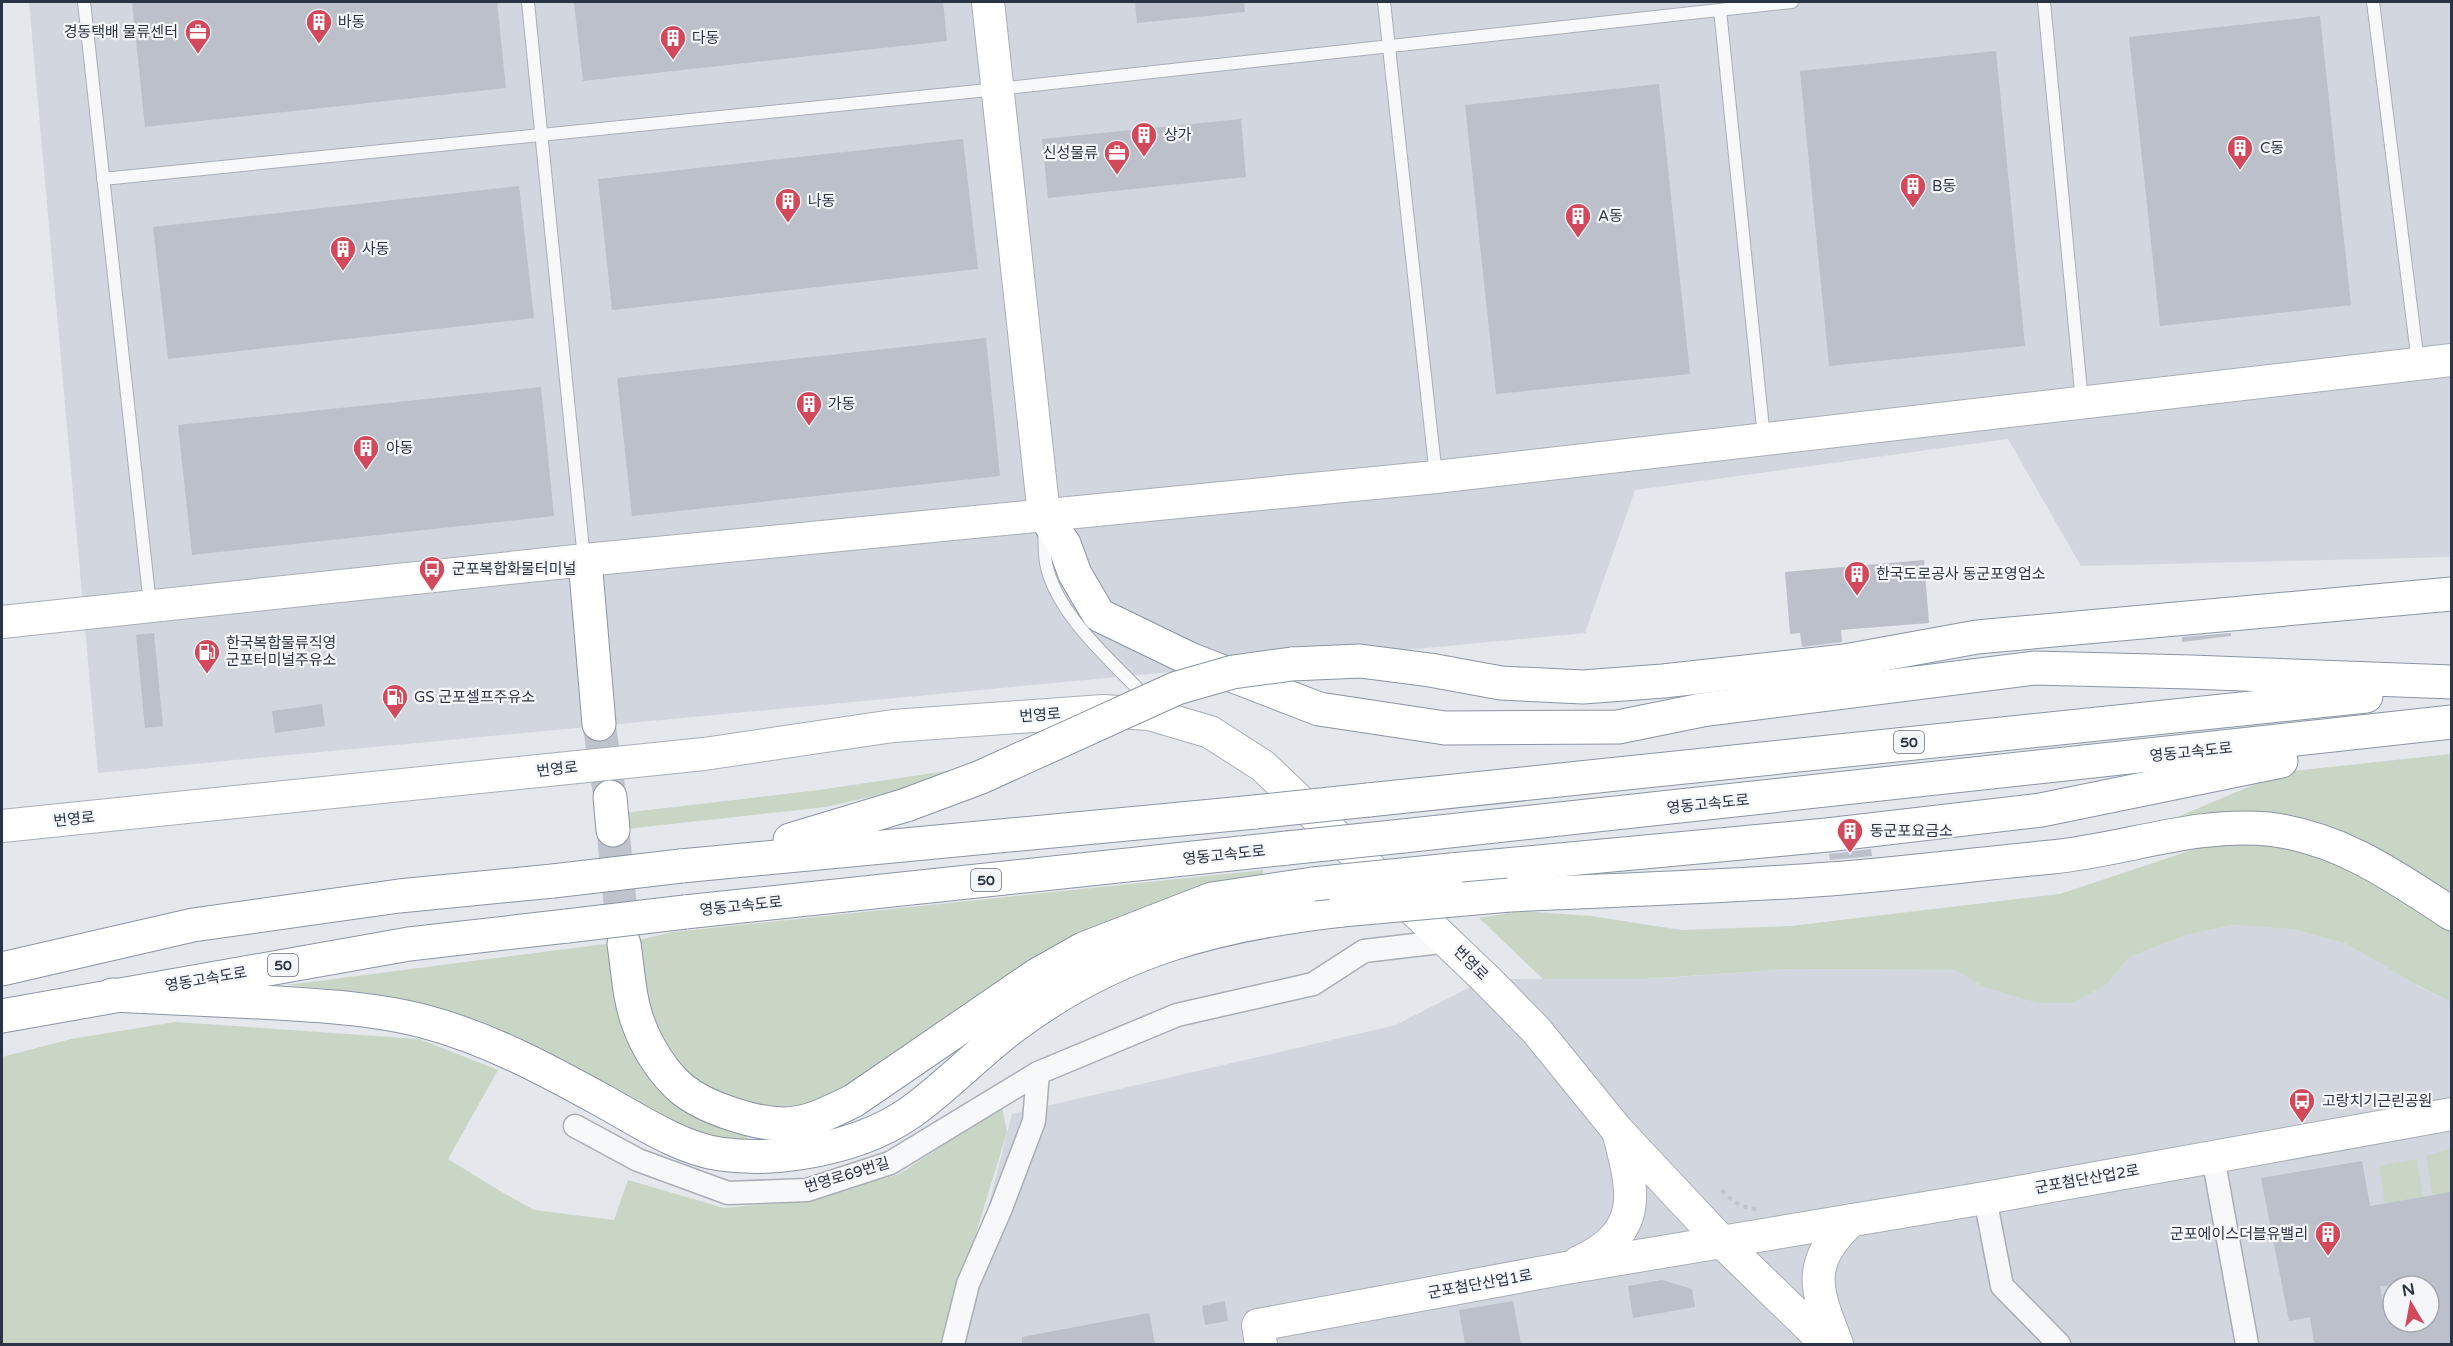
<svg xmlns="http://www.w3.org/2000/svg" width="2453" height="1346" font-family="'Varela Round','Noto Sans KR',sans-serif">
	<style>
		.built { fill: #d2d6de; fill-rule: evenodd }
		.green { fill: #c9d6c5 }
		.building { fill: #bbc0ca; fill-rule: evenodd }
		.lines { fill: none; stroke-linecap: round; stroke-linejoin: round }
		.highway-tunnel { stroke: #bfc3cb; stroke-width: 33; stroke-dasharray: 33 16; stroke-linecap: butt }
		.lane-casing { stroke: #a9aeb7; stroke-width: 14 }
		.street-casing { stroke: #a9aeb7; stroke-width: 25 }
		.secondary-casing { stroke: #a9aeb7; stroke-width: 34 }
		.highway-casing { stroke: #8b94a3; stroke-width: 35 }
		.path { stroke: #c2c5cb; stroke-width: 4; stroke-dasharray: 4.5 4.5; stroke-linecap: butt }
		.lane { stroke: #f7f8fa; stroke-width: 12 }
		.street { stroke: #f7f8fa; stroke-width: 22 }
		.secondary { stroke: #fff; stroke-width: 32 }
		.highway { stroke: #fff; stroke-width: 33 }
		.highway-bridge-casing { stroke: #8b94a3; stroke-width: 35; stroke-linecap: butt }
		.highway-bridge { stroke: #fff; stroke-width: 33 }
		.labels { text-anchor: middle; stroke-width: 4.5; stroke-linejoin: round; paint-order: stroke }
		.shield { fill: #f4f6f9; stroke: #676e7b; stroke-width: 1.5 }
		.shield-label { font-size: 14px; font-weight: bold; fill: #2b3445 }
		.poi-label { font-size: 15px; fill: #2b3445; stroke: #f4f6f9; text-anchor: start }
		.street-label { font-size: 15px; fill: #2b3445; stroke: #f4f6f9 }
	</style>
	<rect width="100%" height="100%" fill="#e4e7ec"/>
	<!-- built -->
	<g class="built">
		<path d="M29 2H2451V557L2081 566 2008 439 1635 490 1585 633 98 773Z"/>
		<path d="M2232 925 2293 929 2347 944 2416 985 2451 1002V1344H953L1012 1114 1396 1025 1486 979H1650L1790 969 1955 970 1984 987 2108 983 2129 957 2184 936ZM2393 1286H2429V1322H2393Z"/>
	</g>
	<!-- green -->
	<g class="green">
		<path d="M2451 754V899L2247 818H2175L2284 772Z"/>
		<path d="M980 766 917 786 826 807 626 829 623 813 819 790Z"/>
		<path d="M2275 841 2349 860 2451 927V1002L2411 982 2347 944 2293 929 2232 925 2184 936 2129 957 2108 983 2072 1003H2038L1984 987 1955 970 1790 969 1644 979H1543L1479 918 1521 911 1591 916 1681 930 1791 926 2060 894 2216 842Z"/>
		<path d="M1263 870V878L845 1092 811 1105 775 1108 742 1102 693 1083 648 1023 635 941 673 932Z"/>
		<path d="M613 943 631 1038 748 1128 747 1142 708 1135 673 1122 407 1001 369 993 287 985Z"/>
		<path d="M176 1022 419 1039 498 1070 448 1159 500 1191 534 1210 614 1220 628 1180 724 1208 811 1200 899 1174 1002 1107 1007 1132 942 1344H2V1057L71 1039Z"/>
		<path d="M2451 1148V1239L2443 1238 2438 1229 2426 1156Z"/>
		<path d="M2417 1159 2423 1197 2385 1204 2379 1166Z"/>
	</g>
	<!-- building -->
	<g class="building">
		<path d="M132 2H497L506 88 145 127Z"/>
		<path d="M574 2H943L947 41 583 81Z"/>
		<path d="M1135 2H1244L1245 12 1137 23Z"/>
		<path d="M2320 16 2351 305 2160 326 2129 37Z"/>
		<path d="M1996 51 2025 346 1829 366 1800 71Z"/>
		<path d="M1659 84 1690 374 1496 394 1465 105Z"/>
		<path d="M1241 119 1246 177 1048 198 1042 139Z"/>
		<path d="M963 139 978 269 612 310 598 179Z"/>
		<path d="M519 186 534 318 168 359 153 227Z"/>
		<path d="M986 338 1000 476 632 516 617 378Z"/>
		<path d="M541 387 554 516 192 555 178 425Z"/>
		<path d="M1924 560 1929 623 1841 630 1842 642 1802 647 1800 633 1790 634 1785 572Z"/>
		<path d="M154 633 163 726 145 728 136 635Z"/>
		<path d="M2231 633V636L2182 642V637Z"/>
		<path d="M322 704 325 726 275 733 272 711Z"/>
		<path d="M1871 849 1872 856 1830 860 1829 854Z"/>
		<path d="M2362 1161 2370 1206 2451 1192V1344H2314L2310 1317 2289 1321 2261 1178ZM2380 1286H2429V1322H2386Z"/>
		<path d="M1662 1280 1692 1289 1695 1307 1633 1318 1628 1286Z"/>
		<path d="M1225 1301 1228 1321 1205 1325 1202 1306Z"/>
		<path d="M1513 1301 1521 1344H1465L1459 1310Z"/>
		<path d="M1149 1313 1155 1344H1022V1337Z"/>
	</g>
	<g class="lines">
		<!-- highway-tunnel -->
		<g class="highway-tunnel">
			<path d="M599 724 610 797"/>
			<path d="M613 830 624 944"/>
		</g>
		<!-- lane casing -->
		<g class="lane-casing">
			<g id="lane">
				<path d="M84 2 150 605"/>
				<path d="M528 2 584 559"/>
				<path d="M1384 2 1436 476"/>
				<path d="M2044 2 2082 402"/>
				<path d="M2373 2 2418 363"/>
				<path d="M1720 10 1764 438"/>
				<path d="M103 179 998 89 1792 2"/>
				<path d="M1044 530C1045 541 1044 552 1046 563 1055 611 1105 655 1138 689L1144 702"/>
			</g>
		</g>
		<!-- street casing -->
		<g class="street-casing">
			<g id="street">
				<path d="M575 1126 638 1160 728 1193 807 1190 890 1163 1038 1073 1177 1015 1313 984 1364 951 1449 941"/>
				<path d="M2213 1157 2247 1344"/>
				<path d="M1985 1198 2002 1286 2059 1344"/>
				<path d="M953 1344 968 1284 1001 1208 1034 1121 1038 1073"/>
			</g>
		</g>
		<!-- secondary casing -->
		<g class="secondary-casing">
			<g id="secondary">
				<path d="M988 2 1044 515"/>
				<path d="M2 622 585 560 1436 477 2452 360"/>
				<path d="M2 826 704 754 893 726 1103 711 1149 714 1210 732 1263 766 1486 979 1536 1030 1618 1131 1722 1242 1827 1344"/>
				<path d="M1579 1262C1644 1232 1634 1192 1619 1135"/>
				<path d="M1261 1344 1258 1325 1566 1268 1985 1198 2452 1114"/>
				<path d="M1837 1344C1816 1290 1804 1264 1852 1220"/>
			</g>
		</g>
		<!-- highway casing -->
		<g class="highway-casing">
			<g id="highway">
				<path d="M1044 515 1064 544 1075 574 1099 615 1192 660 1319 709 1445 728 1618 727 1702 710 2034 668 2191 672 2452 682"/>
				<path d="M585 560 599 724"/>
				<path d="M1292 664 1360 661 1430 670 1501 683 1583 687 1663 681 1845 661 1977 637 2452 594"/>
				<path d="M610 797 613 830"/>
				<path d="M1368 800 2366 696"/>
				<path d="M1403 836 2452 722"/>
				<path d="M790 840 906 805"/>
				<path d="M681 866 1255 812"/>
				<path d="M1451 870 1827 835 2041 810 2281 761"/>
				<path d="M1509 895C1616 890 1723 887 1830 879 1904 873 1978 864 2052 857 2124 850 2196 822 2268 829 2339 837 2394 876 2452 914"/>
				<path d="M685 912 1287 848"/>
				<path d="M624 944C628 970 629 1000 639 1025 647 1047 663 1073 682 1089 705 1108 755 1124 784 1124 809 1124 832 1111 853 1101L1037 975 1083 949 1212 899 1313 884"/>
				<path d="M2 969 193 925 399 896 553 881"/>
				<path d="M112 995C167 998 223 1000 278 1003 327 1006 376 1009 423 1021 488 1038 547 1070 605 1102 639 1121 682 1149 720 1154 747 1158 774 1157 800 1153 838 1147 880 1134 911 1112 947 1086 978 1053 1014 1026 1116 950 1217 924 1342 910"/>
				<path d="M2 1016 409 944 567 926"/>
			</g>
		</g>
		<!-- path -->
		<path class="path" d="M1722 1190C1733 1203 1742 1208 1759 1209"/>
		<!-- lane -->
		<use href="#lane" class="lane"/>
		<!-- street -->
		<use href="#street" class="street"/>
		<!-- secondary -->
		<use href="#secondary" class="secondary"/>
		<!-- highway -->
		<use href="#highway" class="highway"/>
		<!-- highway-bridge casing -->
		<g class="highway-bridge-casing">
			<g id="highway-bridge">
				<path d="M906 805 981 777 1177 688 1233 672 1292 664"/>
				<path d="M1255 812 1368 800"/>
				<path d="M1287 848 1403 836"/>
				<path d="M553 881 681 866"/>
				<path d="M1313 884 1451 870"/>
				<path d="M1342 910 1509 895"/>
				<path d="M567 926 685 912"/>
			</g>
		</g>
		<!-- highway-bridge -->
		<use href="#highway-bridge" class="highway-bridge"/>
	</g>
	<!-- icons -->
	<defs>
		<g id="building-pin" transform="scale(1.35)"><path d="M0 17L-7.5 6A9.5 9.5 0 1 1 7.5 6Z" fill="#d1495b" stroke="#f4f6f9"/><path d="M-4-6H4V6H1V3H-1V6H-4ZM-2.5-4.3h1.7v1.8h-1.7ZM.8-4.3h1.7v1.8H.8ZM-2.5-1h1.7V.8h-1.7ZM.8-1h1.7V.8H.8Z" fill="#fff"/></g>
		<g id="office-pin" transform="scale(1.35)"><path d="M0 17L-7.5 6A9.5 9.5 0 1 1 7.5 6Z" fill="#d1495b" stroke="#f4f6f9"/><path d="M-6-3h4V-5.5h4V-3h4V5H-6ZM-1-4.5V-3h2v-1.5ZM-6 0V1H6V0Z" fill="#fff"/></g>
		<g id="bus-pin" transform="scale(1.35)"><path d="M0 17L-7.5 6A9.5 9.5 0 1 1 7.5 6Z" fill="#d1495b" stroke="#f4f6f9"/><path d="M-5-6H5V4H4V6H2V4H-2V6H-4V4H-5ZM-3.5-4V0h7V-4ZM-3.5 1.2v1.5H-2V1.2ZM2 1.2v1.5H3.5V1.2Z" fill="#fff"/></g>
		<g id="fuel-pin" transform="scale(1.35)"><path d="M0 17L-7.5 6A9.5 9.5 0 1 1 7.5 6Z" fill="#d1495b" stroke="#f4f6f9"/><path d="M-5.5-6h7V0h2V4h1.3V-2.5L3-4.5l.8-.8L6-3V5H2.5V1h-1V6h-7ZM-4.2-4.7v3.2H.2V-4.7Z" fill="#fff"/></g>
	</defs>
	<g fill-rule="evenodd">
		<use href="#building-pin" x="319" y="22"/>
		<use href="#office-pin" x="198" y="32"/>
		<use href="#building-pin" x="673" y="38"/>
		<use href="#building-pin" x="1144" y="135"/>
		<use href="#building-pin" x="2240" y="148"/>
		<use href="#office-pin" x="1117" y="153"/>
		<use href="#building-pin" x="1913" y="186"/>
		<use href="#building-pin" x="788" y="201"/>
		<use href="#building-pin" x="1578" y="216"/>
		<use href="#building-pin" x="343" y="249"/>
		<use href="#building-pin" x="809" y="404"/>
		<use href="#building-pin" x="366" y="448"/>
		<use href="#bus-pin" x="432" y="569"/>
		<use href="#building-pin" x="1857" y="574"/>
		<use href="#fuel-pin" x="207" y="652"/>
		<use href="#fuel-pin" x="395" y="697"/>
		<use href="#building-pin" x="1850" y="831"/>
		<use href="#bus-pin" x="2302" y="1101"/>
		<use href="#building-pin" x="2328" y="1234"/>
	</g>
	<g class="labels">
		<!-- shield labels -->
		<g class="shield">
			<rect x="1894" y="731" width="30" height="22" rx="4.5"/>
			<rect x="971" y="869" width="30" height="22" rx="4.5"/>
			<rect x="268" y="954" width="30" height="22" rx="4.5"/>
		</g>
		<g class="shield-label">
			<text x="1909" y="747">50</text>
			<text x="986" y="885">50</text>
			<text x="283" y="970">50</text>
		</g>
		<!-- poi labels -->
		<g class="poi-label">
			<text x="338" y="27">바동</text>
			<text x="178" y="37" text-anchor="end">경동택배 물류센터</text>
			<text x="692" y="43">다동</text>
			<text x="1164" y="140">상가</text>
			<text x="2260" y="153">C동</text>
			<text x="1098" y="158" text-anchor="end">신성물류</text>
			<text x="1932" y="191">B동</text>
			<text x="808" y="206">나동</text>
			<text x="1598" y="221">A동</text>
			<text x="362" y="254">사동</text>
			<text x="828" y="409">가동</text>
			<text x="386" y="453">아동</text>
			<text x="452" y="574">군포복합화물터미널</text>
			<text x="1876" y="579">한국도로공사 동군포영업소</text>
			<text x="226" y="648">한국복합물류직영<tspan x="226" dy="17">군포터미널주유소</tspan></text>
			<text x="414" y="702">GS 군포셀프주유소</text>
			<text x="1870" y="836">동군포요금소</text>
			<text x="2322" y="1106">고랑치기근린공원</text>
			<text x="2308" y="1239" text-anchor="end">군포에이스더블유밸리</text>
		</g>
		<!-- street labels -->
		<g class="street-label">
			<text transform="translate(1040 715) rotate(-4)" y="5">번영로</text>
			<text transform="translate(2191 752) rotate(-6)" y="5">영동고속도로</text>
			<text transform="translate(557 769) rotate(-6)" y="5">번영로</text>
			<text transform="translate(1708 804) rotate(-6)" y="5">영동고속도로</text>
			<text transform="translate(74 819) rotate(-6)" y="5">번영로</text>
			<text transform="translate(1224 855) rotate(-6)" y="5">영동고속도로</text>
			<text transform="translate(741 906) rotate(-6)" y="5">영동고속도로</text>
			<text transform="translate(1471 963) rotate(45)" y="5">번영로</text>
			<text transform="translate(206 979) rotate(-10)" y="5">영동고속도로</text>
			<text transform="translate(847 1175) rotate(-17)" y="5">번영로69번길</text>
			<text transform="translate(2087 1179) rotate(-10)" y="5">군포첨단산업2로</text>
			<text transform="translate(1480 1284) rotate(-10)" y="5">군포첨단산업1로</text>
		</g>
	</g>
	<!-- border -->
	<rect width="2453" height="1346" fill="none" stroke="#2b3445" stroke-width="6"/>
	<!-- north arrow -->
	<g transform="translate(2411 1304) rotate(350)"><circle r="28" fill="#f4f6f9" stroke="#a4a8b1" stroke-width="1.5"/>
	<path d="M0-4.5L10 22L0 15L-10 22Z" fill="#d1495b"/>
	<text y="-9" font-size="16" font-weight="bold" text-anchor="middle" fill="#2b3445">N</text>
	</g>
</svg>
